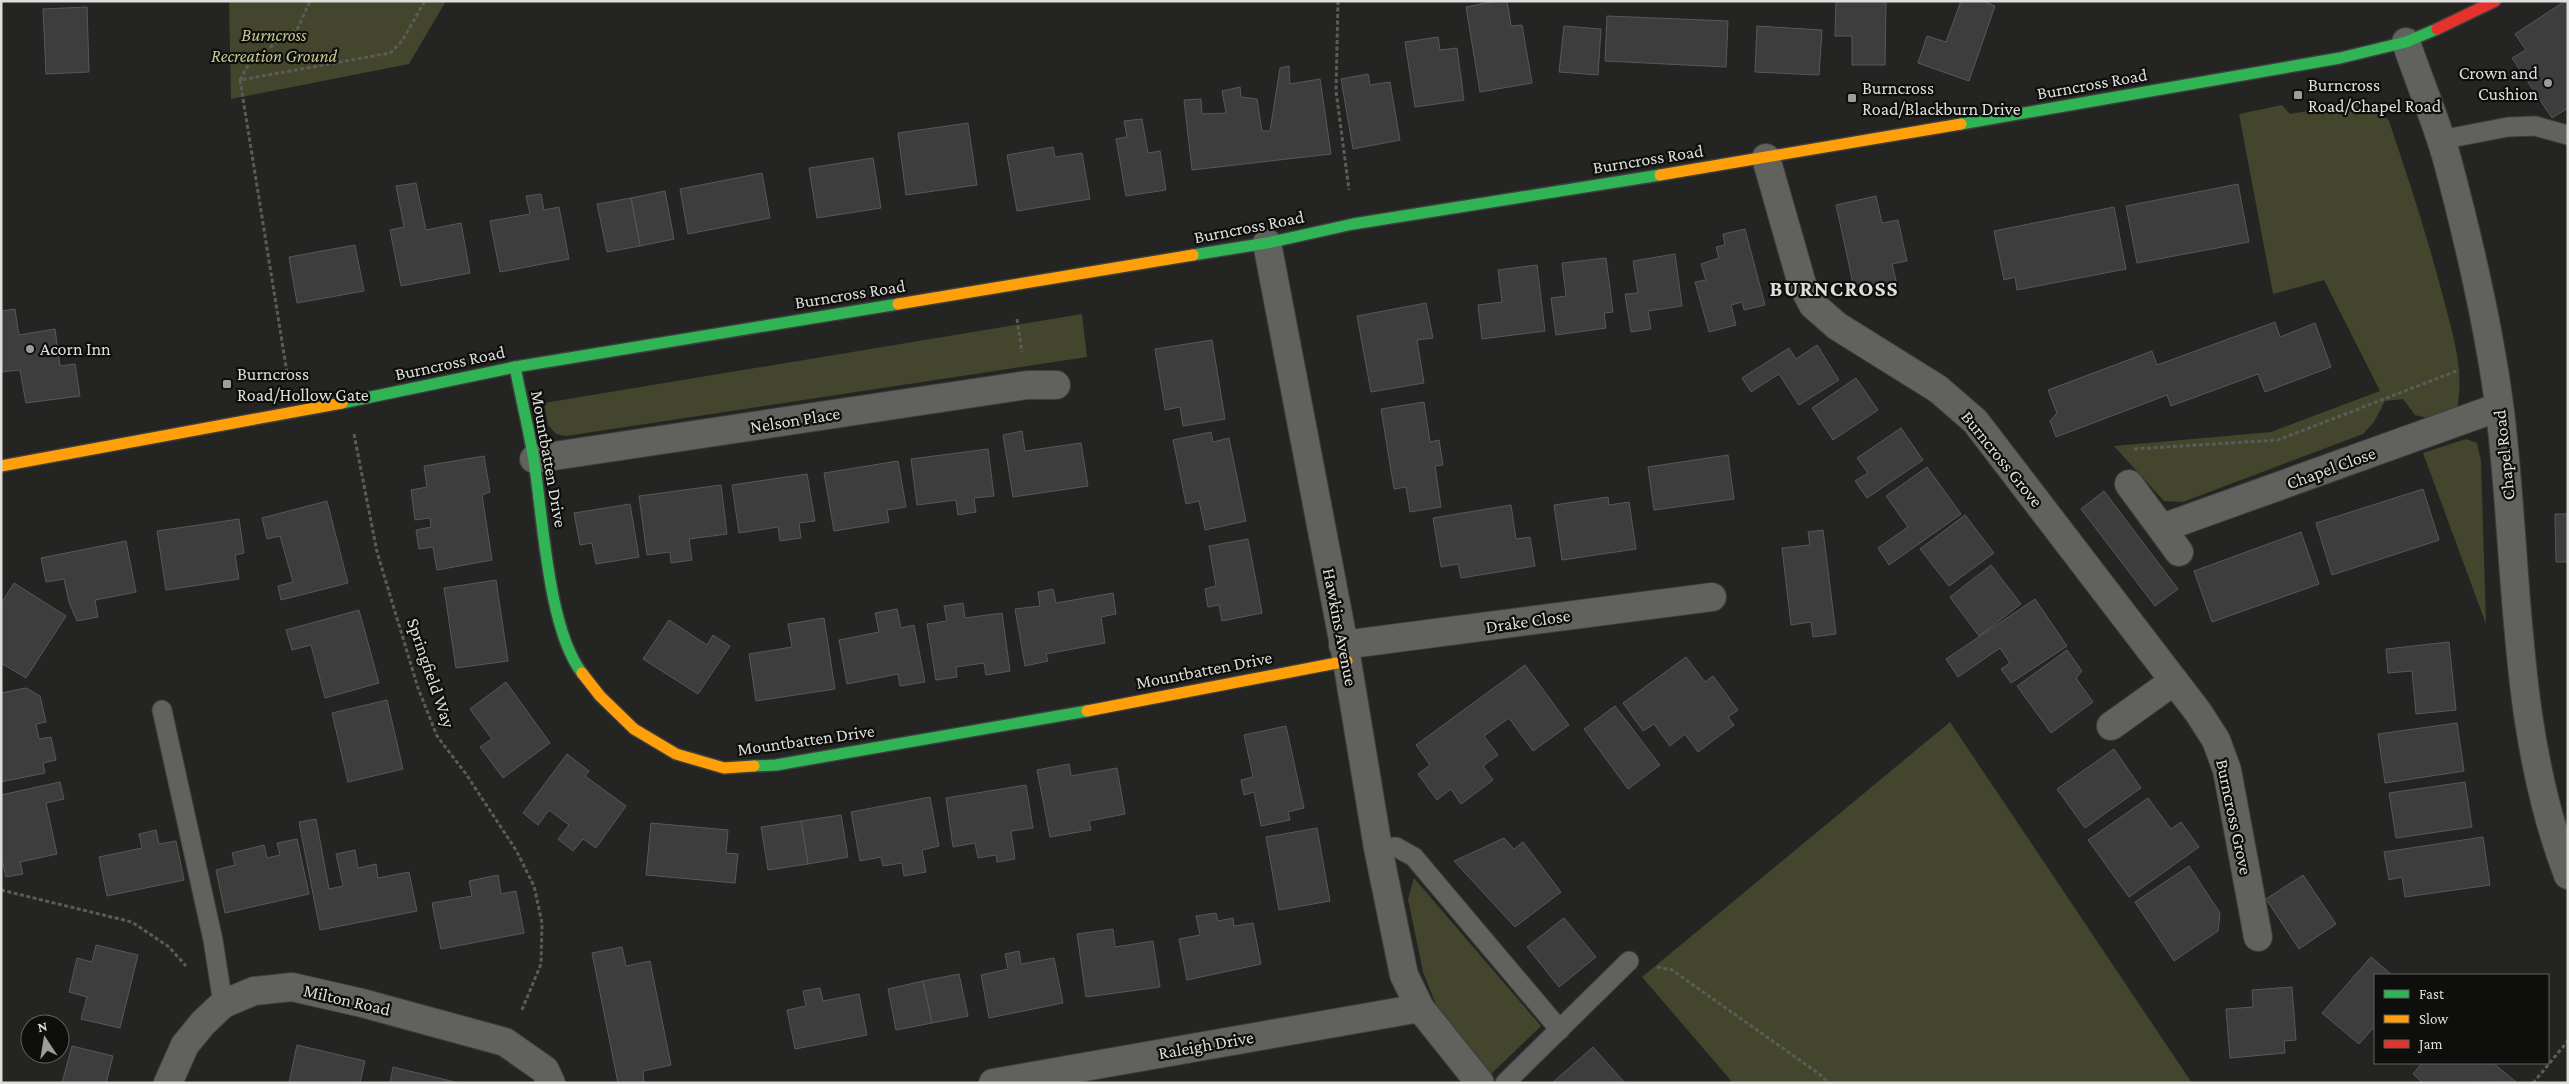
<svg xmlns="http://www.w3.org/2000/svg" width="2569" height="1084" font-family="'Crimson Pro',serif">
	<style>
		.green { fill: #44452d }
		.building { fill: #3d3d3d; stroke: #585858 }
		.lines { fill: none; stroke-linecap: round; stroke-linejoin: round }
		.lane-casing { stroke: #3e3e3d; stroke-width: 21 }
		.street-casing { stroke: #3e3e3d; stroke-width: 30 }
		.fast-casing { stroke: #3e3e3d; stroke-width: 14 }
		.slow-casing { stroke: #3e3e3d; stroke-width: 14 }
		.jam-casing { stroke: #3e3e3d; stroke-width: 14 }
		.path { stroke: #5b5b59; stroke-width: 3; stroke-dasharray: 4 2.5; stroke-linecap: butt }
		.lane { stroke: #61615d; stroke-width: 19 }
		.street { stroke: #61615d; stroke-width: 28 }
		.fast { stroke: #30b455; stroke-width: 11 }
		.slow { stroke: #ff9f0a; stroke-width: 11 }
		.jam { stroke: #e5322d; stroke-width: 11 }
		.poi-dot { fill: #9d9d9b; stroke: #0e0e0d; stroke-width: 2 }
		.labels { text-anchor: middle; stroke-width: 4.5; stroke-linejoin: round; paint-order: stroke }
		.park-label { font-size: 18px; font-style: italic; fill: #c5c88e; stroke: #0e0e0d }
		.poi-label { font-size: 18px; fill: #dededc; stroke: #0e0e0d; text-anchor: start }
		.street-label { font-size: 18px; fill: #dededc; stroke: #0e0e0d }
		.district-label { font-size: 22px; font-weight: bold; letter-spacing: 1px; fill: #dededc; stroke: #0e0e0d }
	</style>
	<rect width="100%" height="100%" fill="#242423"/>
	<!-- green -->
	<g class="green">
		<path d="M229 1H446L409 64 231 99Z"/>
		<path d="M2362 102 2377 108 2389 121C2408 178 2427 235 2442 293 2452 331 2465 370 2457 409L2431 419 2415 415 2403 399 2385 401 2374 422 2363 434 2183 502 2164 501 2114 446 2271 432 2380 391 2324 280 2273 294 2239 114 2282 105 2290 114Z"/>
		<path d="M1082 314 1087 357 566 436 556 434 548 425 544 403Z"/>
		<path d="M2466 439 2477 443 2481 461 2486 624 2423 453Z"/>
		<path d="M1950 722 2192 1083H1733L1642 977Z"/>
		<path d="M1414 878 1541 1026 1491 1074 1437 1007 1423 972 1408 899Z"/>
	</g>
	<!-- building -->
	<g class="building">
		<path d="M1496 1H1507L1511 26 1522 25 1532 83 1480 92 1466 7Z"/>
		<path d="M1836 1H1886L1885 65H1852V36H1835Z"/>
		<path d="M1961 1H1983L1995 6 1969 81 1918 63 1927 36 1946 42Z"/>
		<path d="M2565 1H2568V108L2552 118 2512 58 2526 50 2515 34Z"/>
		<path d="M87 7 89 72 46 74 43 9Z"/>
		<path d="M1607 16 1728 21 1726 67 1605 61Z"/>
		<path d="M1564 26 1601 29 1598 75 1559 72Z"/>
		<path d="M1757 26 1822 30 1819 75 1755 72Z"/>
		<path d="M1438 37 1440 50 1457 48 1464 100 1415 107 1405 42Z"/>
		<path d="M1289 66 1290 84 1320 79 1331 154 1192 170 1184 100 1201 99 1202 114 1226 113 1222 91 1240 87 1241 97 1257 99 1262 131H1270L1280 68Z"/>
		<path d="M1368 74 1370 85 1390 82 1400 140 1353 149 1341 79Z"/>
		<path d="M1142 119 1148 153 1160 151 1166 190 1126 196 1116 139 1127 137 1124 121Z"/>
		<path d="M968 123 977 185 906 195 898 133Z"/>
		<path d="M1053 147 1055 157 1082 153 1090 199 1017 211 1007 155Z"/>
		<path d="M873 158 881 208 817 218 809 168Z"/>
		<path d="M762 173 770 218 688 234 680 189Z"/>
		<path d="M416 183 426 230 461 223 470 273 401 286 390 230 404 227 396 186Z"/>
		<path d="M2238 184 2249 242 2137 263 2126 206Z"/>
		<path d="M665 191 674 239 640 246 631 198Z"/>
		<path d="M541 194 544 210 559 207 569 259 500 272 490 221 530 214 526 196Z"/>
		<path d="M1876 196 1882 223 1898 220 1907 261 1892 264 1898 288 1856 297 1836 205Z"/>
		<path d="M631 198 640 246 607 252 597 204Z"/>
		<path d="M2114 207 2126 269 2017 290 2015 277 2004 280 1994 231Z"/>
		<path d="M1745 229 1765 305 1744 310 1742 302 1731 305 1736 325 1709 332 1695 282 1706 280 1701 264 1719 258 1716 247 1725 245 1723 234Z"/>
		<path d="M355 245 364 291 297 303 289 257Z"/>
		<path d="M1675 254 1682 306 1648 311 1651 329 1631 332 1625 294 1638 293 1633 261Z"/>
		<path d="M1606 258 1613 312 1604 313 1606 328 1556 335 1551 298 1566 296 1562 263Z"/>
		<path d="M1537 265 1545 331 1482 339 1478 305 1502 302 1498 270Z"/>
		<path d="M1426 303 1433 338 1417 340 1424 383 1371 392 1357 316Z"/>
		<path d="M15 309 19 335 55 329 60 366 75 364 80 396 26 403 20 370 1 372V311Z"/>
		<path d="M2275 322 2280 337 2315 323 2331 367 2265 392 2258 374 2171 406 2167 395 2056 437 2050 421 2057 413 2048 390 2152 351 2157 365Z"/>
		<path d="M1212 340 1225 419 1183 426 1180 407 1165 410 1155 349Z"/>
		<path d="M1817 345 1839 380 1799 405 1779 374 1751 392 1742 378 1789 348 1796 359Z"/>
		<path d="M1856 378 1878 410 1833 440 1812 408Z"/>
		<path d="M1424 402 1430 442 1439 440 1443 465 1435 466 1441 507 1410 512 1406 487 1394 489 1381 409Z"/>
		<path d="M1901 428 1923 460 1867 498 1855 481 1868 473 1857 458Z"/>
		<path d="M1022 431 1025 451 1081 443 1088 486 1013 497 1003 435Z"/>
		<path d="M1211 432 1213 442 1229 438 1246 521 1205 530 1199 501 1186 504 1173 440Z"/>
		<path d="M988 449 994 496 974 498 976 512 958 515 956 500 917 505 911 459Z"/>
		<path d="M1728 455 1734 499 1654 510 1648 467Z"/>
		<path d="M484 456 490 492 482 495 492 560 437 570 433 547 419 549 416 530 431 527 430 518 415 520 411 490 427 487 424 466Z"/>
		<path d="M898 461 906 507 887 510 889 522 834 531 824 473Z"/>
		<path d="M1927 467 1961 514 1889 565 1878 548 1908 527 1886 496Z"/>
		<path d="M807 474 815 521 799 523 801 538 780 541 778 527 739 533 732 485Z"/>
		<path d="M721 485 727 534 689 539 692 560 671 563 670 552 647 555 639 496Z"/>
		<path d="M2423 489 2439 540 2332 575 2316 523Z"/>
		<path d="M2104 491 2178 589 2155 606 2081 509Z"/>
		<path d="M1608 497 1609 505 1629 502 1636 549 1562 560 1554 505Z"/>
		<path d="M327 501 348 583 281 600 278 586 293 582 280 536 267 539 262 518Z"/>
		<path d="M630 504 639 557 596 564 592 543 580 545 574 513Z"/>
		<path d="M1511 505 1516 539 1530 537 1535 566 1461 578 1458 564 1441 567 1433 518Z"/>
		<path d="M2555 514H2568V562H2556Z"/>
		<path d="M1965 515 1994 553 1949 586 1920 549Z"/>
		<path d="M239 519 244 553 235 555 239 579 166 590 157 531Z"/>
		<path d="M1823 530 1836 634 1813 637 1811 622 1791 625 1782 548 1810 545 1808 532Z"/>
		<path d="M2301 532 2319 584 2212 622 2194 571Z"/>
		<path d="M1248 539 1262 613 1222 621 1219 605 1208 607 1205 589 1216 586 1209 546Z"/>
		<path d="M126 541 136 592 95 600 98 617 77 621 69 602 64 579 46 582 41 558Z"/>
		<path d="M1991 565 2021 604 1979 636 1950 597Z"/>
		<path d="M496 580 508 661 456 668 444 588Z"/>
		<path d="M14 583 66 616 26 678 1 663V604Z"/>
		<path d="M1053 589 1056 603 1113 593 1116 614 1101 617 1105 643 1046 654 1048 661 1025 666 1015 609 1040 606 1038 592Z"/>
		<path d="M2035 599 2067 646 2011 683 2001 669 2010 663 2000 648 1958 677 1946 659Z"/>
		<path d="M963 603 965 618 1002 613 1010 671 986 675 984 663 956 667 957 677 936 680 927 624 947 621 944 606Z"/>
		<path d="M897 609 901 628 914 625 925 682 900 686 898 674 847 684 839 640 879 632 875 613Z"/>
		<path d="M359 610 379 683 325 698 311 645 292 650 286 630Z"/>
		<path d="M824 618 835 689 756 701 749 654 792 647 788 624Z"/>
		<path d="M669 620 707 645 713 635 730 646 698 694 643 659Z"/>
		<path d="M2449 642 2456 710 2416 714 2412 671 2388 673 2386 649Z"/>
		<path d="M2067 650 2082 671 2076 678 2093 702 2051 733 2017 686Z"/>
		<path d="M1686 657 1705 682 1713 676 1738 710 1728 717 1734 725 1698 752 1685 734 1670 746 1654 724 1643 731 1623 703Z"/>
		<path d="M1525 665 1569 725 1533 751 1509 718 1484 736 1498 755 1483 766 1493 780 1461 804 1451 789 1437 800 1418 774 1430 765 1416 745Z"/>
		<path d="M506 682 550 743 503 778 480 747 492 739 470 709Z"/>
		<path d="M26 688 40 696 46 722 36 724 39 739 51 737 56 760 43 763 45 773 1 782V693Z"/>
		<path d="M387 700 403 769 348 782 332 713Z"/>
		<path d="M1615 706 1660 765 1628 789 1584 729Z"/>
		<path d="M2457 723 2464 771 2385 783 2378 734Z"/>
		<path d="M1286 726 1304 808 1288 812 1290 820 1261 826 1254 792 1244 795 1241 780 1253 777 1244 735Z"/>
		<path d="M2114 749 2141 788 2085 828 2057 789Z"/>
		<path d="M567 754 589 771 585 776 626 806 596 848 583 839 573 851 558 839 569 825 549 810 538 825 523 813Z"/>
		<path d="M1069 764 1071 776 1117 768 1125 814 1089 821 1091 830 1050 837 1037 770Z"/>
		<path d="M60 782 64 799 46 803 57 854 20 862 23 874 6 877 1 857V795Z"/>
		<path d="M2465 782 2472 827 2396 838 2389 793Z"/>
		<path d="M1026 785 1033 828 1011 831 1015 859 997 862 996 855 978 858 975 843 953 847 946 798Z"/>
		<path d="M930 797 939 846 922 850 926 872 904 876 902 863 883 866 881 857 860 861 851 812Z"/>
		<path d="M2148 798 2171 829 2181 822 2199 847 2129 897 2088 840Z"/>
		<path d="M841 815 848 857 808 864 801 821Z"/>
		<path d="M316 819 329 889 343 886 336 854 355 850 358 868 376 864 378 878 409 872 417 911 320 930 299 822Z"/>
		<path d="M801 821 808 864 768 870 761 827Z"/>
		<path d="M651 823 728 830 726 853 738 854 735 883 646 875Z"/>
		<path d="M1317 828 1330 901 1279 910 1266 837Z"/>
		<path d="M156 830 159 844 176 841 184 880 107 896 99 857 142 848 139 834Z"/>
		<path d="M2483 837 2490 885 2405 897 2402 877 2389 880 2384 852Z"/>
		<path d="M1504 838 1514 849 1523 842 1561 892 1515 927 1454 861Z"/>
		<path d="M297 839 309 894 225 913 216 870 235 865 232 853 264 845 267 858 280 855 277 843Z"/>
		<path d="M2189 866 2220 913 2218 931 2174 961 2135 902Z"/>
		<path d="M498 875 501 894 516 891 524 933 441 949 432 903 472 896 469 881Z"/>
		<path d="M2303 875 2336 924 2299 949 2266 899Z"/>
		<path d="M1216 913 1218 921 1233 918 1234 926 1253 923 1261 964 1187 980 1179 939 1200 935 1196 916Z"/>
		<path d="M1564 918 1596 957 1559 987 1527 947Z"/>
		<path d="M1113 929 1115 947 1153 941 1160 987 1086 997 1077 934Z"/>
		<path d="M96 945 138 955 120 1028 81 1019 87 997 69 992 77 958 92 962Z"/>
		<path d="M622 947 626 966 650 961 671 1065 643 1071 644 1083H618L592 953Z"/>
		<path d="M1019 951 1021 964 1054 958 1063 1003 989 1018 981 975 1008 969 1005 954Z"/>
		<path d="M2371 957 2392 975H2375V1030L2373 1028 2359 1044 2322 1013Z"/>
		<path d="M959 974 968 1016 932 1023 923 981Z"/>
		<path d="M923 981 932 1023 896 1030 888 989Z"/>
		<path d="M2292 987 2296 1040 2284 1041 2285 1053 2230 1058 2226 1009 2253 1007 2252 990Z"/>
		<path d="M820 988 823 1001 859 994 867 1035 795 1049 787 1010 806 1006 803 991Z"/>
		<path d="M297 1045 365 1061 360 1083H289Z"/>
		<path d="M72 1046 113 1056 106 1083H62Z"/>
		<path d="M1593 1047 1625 1083H1552Z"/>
		<path d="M2422 1063H2493L2516 1082 2423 1083 2413 1074Z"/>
		<path d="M393 1067 459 1083H390Z"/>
	</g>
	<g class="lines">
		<!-- lane casing -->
		<g class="lane-casing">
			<g id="lane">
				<path d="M2440 140 2508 127 2535 126 2568 135"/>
				<path d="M162 710 213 940 223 1004"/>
				<path d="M1378 848 1396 847 1414 857 1560 1030"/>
				<path d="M1505 1083 1629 961"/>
			</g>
		</g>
		<!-- street casing -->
		<g class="street-casing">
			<g id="street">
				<path d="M2406 42C2419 81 2436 120 2447 159 2469 241 2489 326 2500 411 2519 566 2511 726 2568 875"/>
				<path d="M1766 158 1802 284 1813 305 1837 326 1938 389 1975 421 2198 712 2216 740 2227 770 2258 937"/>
				<path d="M1267 243 1347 661 1378 848 1404 975 1420 1008 1480 1083"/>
				<path d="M534 459 1027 385H1056"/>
				<path d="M2129 484 2179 552"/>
				<path d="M2162 528 2499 407"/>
				<path d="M1343 645 1712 597"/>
				<path d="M2111 726 2174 681"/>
				<path d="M168 1083 185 1045 203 1023 223 1004 254 991 292 987 362 1003 505 1042 545 1070 551 1083"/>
				<path d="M993 1083 1420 1008"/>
			</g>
		</g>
		<!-- fast casing -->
		<g class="fast-casing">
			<g id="fast">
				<path d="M1961 124 2340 58 2406 42 2437 29"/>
				<path d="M1193 255 1267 243 1353 224 1660 175"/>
				<path d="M515 367C521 398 529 430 534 461 543 518 548 629 582 673"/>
				<path d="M342 403 515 367 898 304"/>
				<path d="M754 766 776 765 1087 711"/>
			</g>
		</g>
		<!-- slow casing -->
		<g class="slow-casing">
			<g id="slow">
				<path d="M1660 175 1961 124"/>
				<path d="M898 304 1193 255"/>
				<path d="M1 466 342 403"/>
				<path d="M582 673 600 696 634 729 676 754 724 768 754 766"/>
				<path d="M1087 711 1347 661"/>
			</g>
		</g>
		<!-- jam casing -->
		<g class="jam-casing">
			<path id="jam" d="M2437 29 2495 1"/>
		</g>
		<!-- path -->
		<g class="path">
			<path d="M1338 1 1336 91 1349 190"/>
			<path d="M240 80 251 60 298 28 310 1"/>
			<path d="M1017 319 1022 352"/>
			<path d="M288 379 240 80 390 53 402 41 425 1"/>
			<path d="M354 434 377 552 418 688 437 736 466 774 516 850 534 886 542 923 541 964 521 1012"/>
			<path d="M2134 449 2278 440 2459 370"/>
			<path d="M1 890 132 922 169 947 186 966"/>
			<path d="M1657 967 1672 970 1818 1073 1829 1083"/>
			<path d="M2533 1083 2568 1041"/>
		</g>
		<!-- lane -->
		<use href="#lane" class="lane"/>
		<!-- street -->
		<use href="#street" class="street"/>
		<!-- fast -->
		<use href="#fast" class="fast"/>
		<!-- slow -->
		<use href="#slow" class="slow"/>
		<!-- jam -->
		<use href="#jam" class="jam"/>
	</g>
	<!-- markers -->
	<g class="poi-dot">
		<circle cx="2548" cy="83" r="5"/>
		<rect x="2293" y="90" width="10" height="10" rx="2.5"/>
		<rect x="1847" y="93" width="10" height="10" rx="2.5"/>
		<circle cx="30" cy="349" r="5"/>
		<rect x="222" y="379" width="10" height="10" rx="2.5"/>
	</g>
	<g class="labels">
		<!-- park labels -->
		<g class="park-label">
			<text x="274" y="41">Burncross<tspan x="274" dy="21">Recreation Ground</tspan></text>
		</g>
		<!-- poi labels -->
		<g class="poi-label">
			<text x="2538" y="79" text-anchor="end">Crown and<tspan x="2538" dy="21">Cushion</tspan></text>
			<text x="2308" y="91">Burncross<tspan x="2308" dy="21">Road/Chapel Road</tspan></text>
			<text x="1862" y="94">Burncross<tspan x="1862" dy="21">Road/Blackburn Drive</tspan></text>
			<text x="40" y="355">Acorn Inn</text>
			<text x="237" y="380">Burncross<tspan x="237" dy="21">Road/Hollow Gate</tspan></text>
		</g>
		<!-- street labels -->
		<g class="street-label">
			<text transform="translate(2092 84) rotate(-10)" y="6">Burncross Road</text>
			<text transform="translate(1648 159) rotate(-9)" y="6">Burncross Road</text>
			<text transform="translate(1249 227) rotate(-11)" y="6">Burncross Road</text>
			<text transform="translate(850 294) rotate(-9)" y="6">Burncross Road</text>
			<text transform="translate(450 363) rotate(-12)" y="6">Burncross Road</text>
			<text transform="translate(795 420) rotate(-9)" y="6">Nelson Place</text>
			<text transform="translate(2504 455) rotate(-96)" y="6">Chapel Road</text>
			<text transform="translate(549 459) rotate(80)" y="6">Mountbatten Drive</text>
			<text transform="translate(2002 459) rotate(51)" y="6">Burncross Grove</text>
			<text transform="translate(2331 468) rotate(-20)" y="6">Chapel Close</text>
			<text transform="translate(1528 621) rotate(-8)" y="6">Drake Close</text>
			<text transform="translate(1340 627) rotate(79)" y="6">Hawkins Avenue</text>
			<text transform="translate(1204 670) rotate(-11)" y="6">Mountbatten Drive</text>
			<text transform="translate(431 673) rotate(71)" y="6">Springfield Way</text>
			<text transform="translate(806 740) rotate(-8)" y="6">Mountbatten Drive</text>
			<text transform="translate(2234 817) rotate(78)" y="6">Burncross Grove</text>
			<text transform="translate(347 1000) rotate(13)" y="6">Milton Road</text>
			<text transform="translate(1206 1045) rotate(-10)" y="6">Raleigh Drive</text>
		</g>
		<!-- district labels -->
		<g class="district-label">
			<text x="1834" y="296">BURNCROSS</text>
		</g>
	</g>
	<!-- border -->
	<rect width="2569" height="1084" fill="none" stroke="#dededc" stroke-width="5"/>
	<!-- legend -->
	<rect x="2374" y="974" width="175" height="90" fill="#0e0e0d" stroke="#616160"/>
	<rect x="2384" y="990" width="25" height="8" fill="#30b455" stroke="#616160"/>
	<text x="2419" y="999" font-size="15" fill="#dededc">Fast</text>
	<rect x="2384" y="1015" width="25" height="8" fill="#ff9f0a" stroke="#616160"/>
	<text x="2419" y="1024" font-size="15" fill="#dededc">Slow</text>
	<rect x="2384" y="1040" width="25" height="8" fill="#e5322d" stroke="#616160"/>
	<text x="2419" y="1049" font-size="15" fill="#dededc">Jam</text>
	<!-- north arrow -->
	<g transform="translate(45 1039) rotate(348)"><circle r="24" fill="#0e0e0d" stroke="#616160"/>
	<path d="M0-4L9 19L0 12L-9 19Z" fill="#9d9d9b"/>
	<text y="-8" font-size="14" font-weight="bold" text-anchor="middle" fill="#dededc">N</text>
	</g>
</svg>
